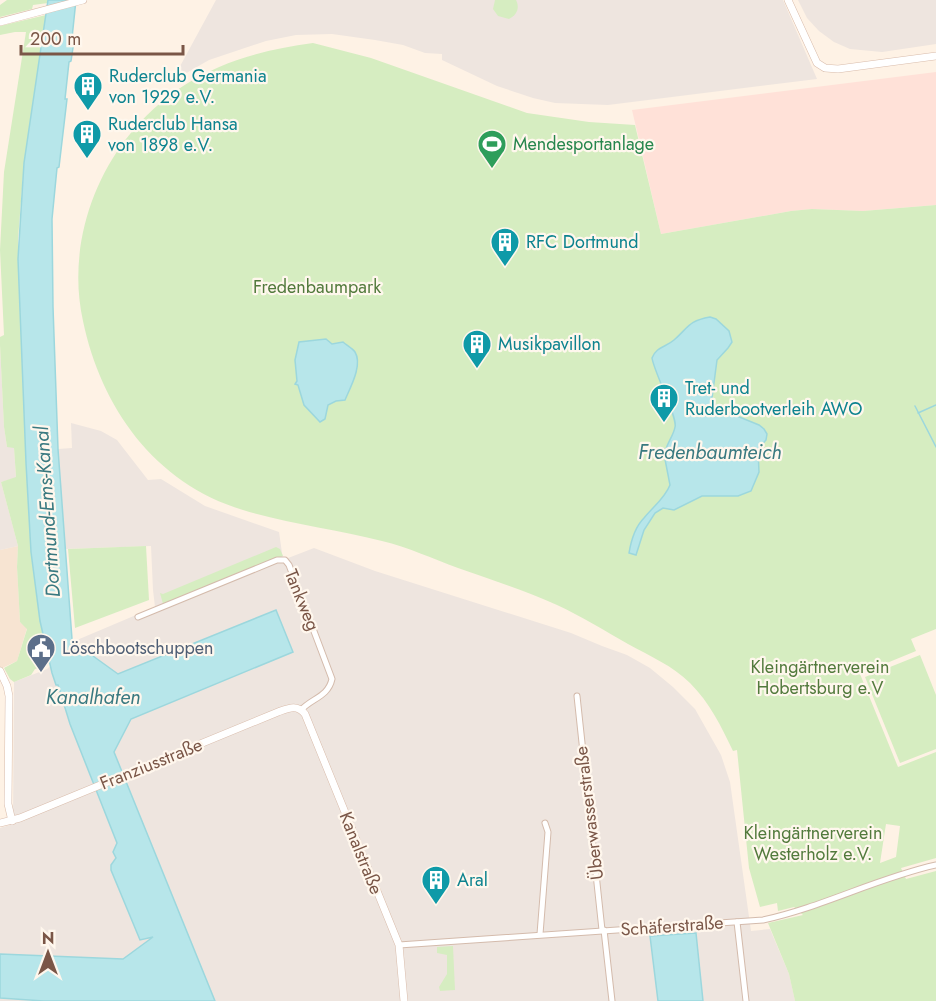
<svg xmlns="http://www.w3.org/2000/svg" width="936" height="1001" font-family="Jost,sans-serif">
	<style>
		.residential { fill: #f7e4d2 }
		.commercial { fill: #ffe1d8 }
		.industrial { fill: #eee5df }
		.green { fill: #d6edc1; fill-rule: evenodd }
		.water { fill: #b7e6ea; stroke: #9cd7dd; stroke-width: 1.5 }
		.lines { fill: none; stroke-linecap: round; stroke-linejoin: round }
		.stream { stroke: #9cd7dd; stroke-width: 1.5 }
		.street-casing { stroke: #d4bbac; stroke-width: 7 }
		.secondary-casing { stroke: #d9bcab; stroke-width: 8 }
		.street { stroke: #fff; stroke-width: 5 }
		.secondary { stroke: #fff; stroke-width: 7 }
		.labels { text-anchor: middle; stroke-width: 4.5; stroke-linejoin: round; paint-order: stroke }
		.culture-label { font-size: 18px; fill: #0d838f; stroke: #fff7ed; text-anchor: start }
		.leisure-label { font-size: 18px; fill: #27864d; stroke: #fff7ed; text-anchor: start }
		.park-label { font-size: 18px; fill: #527a3c; stroke: #fff7ed }
		.street-label { font-size: 18px; fill: #7a5647; stroke: #fff7ed }
		.service-label { font-size: 18px; fill: #4e5e75; stroke: #fff7ed; text-anchor: start }
		.water-label { font-size: 20px; font-style: italic; fill: #397980; stroke: #fff7ed }
	</style>
	<rect width="100%" height="100%" fill="#fef2e5"/>
	<!-- residential -->
	<path class="residential" d="M18 546 17 567 20 622 27 628 17 661 0 669V550Z"/>
	<!-- commercial -->
	<path class="commercial" d="M936 72V205L863 211 812 209 791 211 661 234 632 110Z"/>
	<!-- industrial -->
	<g class="industrial">
		<path d="M216 0H783L817 79 608 105 555 103 533 98 497 86 442 60V54L425 53 403 45 375 40 332 34 296 35 266 41 209 60 183 75 178 70Z"/>
		<path d="M798 0H936V44L882 52 850 49 834 42 819 31 807 18Z"/>
		<path d="M0 345 4 427 7 447H14L16 478 1 482 18 546 0 550Z"/>
		<path d="M71 423 101 431 117 440 148 480 161 479 205 506 279 532 283 560 314 548 375 571 571 633 602 646 627 655 650 668 673 687 695 709 721 755 730 782 751 931 770 929 789 974 795 1001H0V828L13 824 14 682 47 669 77 640 155 607 153 590 151 546 65 549 58 449 72 448Z"/>
	</g>
	<!-- green -->
	<g class="green">
		<path d="M7 0H48V3L33 5 32 9 0 17V5Z"/>
		<path d="M495 0H516C520 8 517 15 509 19L498 16 493 9Z"/>
		<path d="M46 15 24 163 18 239 26 463 31 552 40 621 50 661 47 666 35 669 31 675 14 682 10 679 4 668 17 661 27 629 20 622 17 567 18 546 1 482 16 477 14 448 7 447 4 427 0 345V337L4 335 0 250 4 172 26 32H15L0 35V26Z"/>
		<path d="M313 43 371 58 527 113 589 122 635 125 661 234 791 211 812 209 863 211 936 205V629L911 639 916 651 860 674 898 767 936 752V858L901 868 906 879 936 871V1001H795L789 974 768 923 803 915 794 907 778 911 777 903 760 907 749 868 737 750 733 751C721 726 710 703 690 683 673 666 650 656 628 644 605 631 581 616 557 605 525 590 491 580 458 568 433 559 408 547 382 541 336 529 289 524 243 510 154 483 101 407 83 321 69 258 87 190 126 139 174 77 237 53 313 43ZM886 824 900 826 896 857 880 863Z"/>
		<path d="M146 546 149 600 75 628 68 549Z"/>
		<path d="M276 547 280 549 283 556 163 604 160 593 163 594Z"/>
		<path d="M920 655 936 695V749L900 763 865 677Z"/>
		<path d="M453 946 455 990 440 991 439 987 447 974V955L437 953V947Z"/>
	</g>
	<!-- water -->
	<g class="water">
		<path d="M48 0H76L72 38V41H74L71 61 69 62 65 99H67L59 167 57 168 52 219 53 307 58 449 72 639 75 643 118 674 276 610 293 652 131 719 114 752 215 1001H44L0 998V954L123 959 153 937 140 940 111 870V865L116 858 113 852 117 843 70 724 58 685H56L52 673 40 621 31 552 26 463 18 259 24 163Z"/>
		<path d="M710 317 716 319 729 331 732 342 728 348 717 360 712 398 717 408 759 425 764 429 767 434 766 440 758 449 759 472 751 491 738 496H702L674 510 663 508 655 513 644 530 636 555 629 553C631 541 635 527 644 518 653 507 665 498 670 485L663 449H666C668 442 674 434 675 427 678 418 654 372 652 358 656 347 666 347 674 340 689 327 688 321 710 317Z"/>
		<path d="M326 339 332 344 343 342C346 345 352 348 355 352 363 365 350 388 345 400L336 401 328 405 325 419 320 422 304 405 298 385 295 384 297 381 295 360 299 342Z"/>
		<path d="M696 933 703 1001H658L650 936Z"/>
	</g>
	<g class="lines">
		<!-- stream -->
		<g class="stream">
			<path d="M915 406 936 447"/>
			<path d="M918 413 936 405"/>
		</g>
		<!-- street casing -->
		<g class="street-casing">
			<g id="street">
				<path d="M138 617 277 560H285L289 565 332 679C328 697 312 698 301 710"/>
				<path d="M577 696 602 930"/>
				<path d="M737 922 746 1001"/>
				<path d="M604 930 612 1001"/>
				<path d="M540 934 548 832 545 823"/>
				<path d="M399 945 763 920C823 907 877 878 936 865"/>
			</g>
		</g>
		<!-- secondary casing -->
		<g class="secondary-casing">
			<g id="secondary">
				<path d="M788 0 817 63 825 68 838 69 936 56"/>
				<path d="M0 22 83 0"/>
				<path d="M0 671 7 686 9 696 8 804 12 821"/>
				<path d="M0 823 20 818 278 712C289 708 297 704 305 714L399 945 404 1001"/>
			</g>
		</g>
		<!-- street -->
		<use href="#street" class="street"/>
		<!-- secondary -->
		<use href="#secondary" class="secondary"/>
	</g>
	<!-- icons -->
	<defs>
		<g id="building-pin" transform="scale(1.5)"><path d="M0 17L-7.5 6A9.5 9.5 0 1 1 7.5 6Z" fill="#0f9aa8" stroke="#fff7ed"/><path d="M-4-6H4V6H1V3H-1V6H-4ZM-2.5-4.3h1.7v1.8h-1.7ZM.8-4.3h1.7v1.8H.8ZM-2.5-1h1.7V.8h-1.7ZM.8-1h1.7V.8H.8Z" fill="#fff"/></g>
		<g id="stadium-pin" transform="scale(1.5)"><path d="M0 17L-7.5 6A9.5 9.5 0 1 1 7.5 6Z" fill="#2e9e5b" stroke="#fff7ed"/><path d="M0-5a6.5 5 0 1 0 0 10a6.5 5 0 1 0 0-10ZM-3.5-1.8h7v3.6h-7Z" fill="#fff"/></g>
		<g id="civic-pin" transform="scale(1.5)"><path d="M0 17L-7.5 6A9.5 9.5 0 1 1 7.5 6Z" fill="#5c6f8a" stroke="#fff7ed"/><path d="M-.6-6.5H3V-4.5H.6V-3L4-1V1h2V6H-6V1h2V-1L-.6-3ZM-1.2 2.5V6h2.4V2.5Z" fill="#fff"/></g>
	</defs>
	<g fill-rule="evenodd">
		<use href="#building-pin" x="88" y="86"/>
		<use href="#building-pin" x="87" y="134"/>
		<use href="#stadium-pin" x="492" y="144"/>
		<use href="#building-pin" x="505" y="242"/>
		<use href="#building-pin" x="477" y="344"/>
		<use href="#building-pin" x="664" y="398"/>
		<use href="#civic-pin" x="41" y="648"/>
		<use href="#building-pin" x="436" y="880"/>
	</g>
	<g class="labels">
		<!-- culture labels -->
		<g class="culture-label">
			<text x="109" y="82">Ruderclub Germania<tspan x="109" dy="21">von 1929 e.V.</tspan></text>
			<text x="108" y="130">Ruderclub Hansa<tspan x="108" dy="21">von 1898 e.V.</tspan></text>
			<text x="526" y="248">RFC Dortmund</text>
			<text x="498" y="350">Musikpavillon</text>
			<text x="685" y="394">Tret- und<tspan x="685" dy="21">Ruderbootverleih AWO</tspan></text>
			<text x="457" y="886">Aral</text>
		</g>
		<!-- leisure labels -->
		<g class="leisure-label">
			<text x="513" y="150">Mendesportanlage</text>
		</g>
		<!-- park labels -->
		<g class="park-label">
			<text x="317" y="293">Fredenbaumpark</text>
			<text x="820" y="673">Kleingärtnerverein<tspan x="820" dy="21">Hobertsburg e.V</tspan></text>
			<text x="813" y="839">Kleingärtnerverein<tspan x="813" dy="21">Westerholz e.V.</tspan></text>
		</g>
		<!-- street labels -->
		<g class="street-label">
			<text transform="translate(302 600) rotate(68)" y="6">Tankweg</text>
			<text transform="translate(151 764) rotate(-22)" y="6">Franziusstraße</text>
			<text transform="translate(589 813) rotate(-97)" y="6">Überwasserstraße</text>
			<text transform="translate(361 853) rotate(68)" y="6">Kanalstraße</text>
			<text transform="translate(672 926) rotate(-4)" y="6">Schäferstraße</text>
		</g>
		<!-- service labels -->
		<g class="service-label">
			<text x="62" y="654">Löschbootschuppen</text>
		</g>
		<!-- water labels -->
		<g class="water-label">
			<text x="710" y="459">Fredenbaumteich</text>
			<text transform="translate(47 512) rotate(-94)" y="7">Dortmund-Ems-Kanal</text>
			<text x="93" y="704">Kanalhafen</text>
		</g>
	</g>
	<!-- north arrow -->
	<g transform="translate(48 953)" stroke="#fff7ed" stroke-width="4.5" paint-order="stroke">
	<path d="M0-4.5L10 22L0 15L-10 22Z" fill="#7a5647"/>
	<text y="-9" font-size="16" font-weight="bold" text-anchor="middle" fill="#7a5647">N</text>
	</g>
	<!-- scale -->
	<path d="M21 45v9h162v-9" fill="none" stroke="#7a5647" stroke-width="3"/>
	<text x="30" y="45" font-size="18" fill="#7a5647" stroke="#fff7ed" stroke-width="4.5" paint-order="stroke">200 m</text>
</svg>
